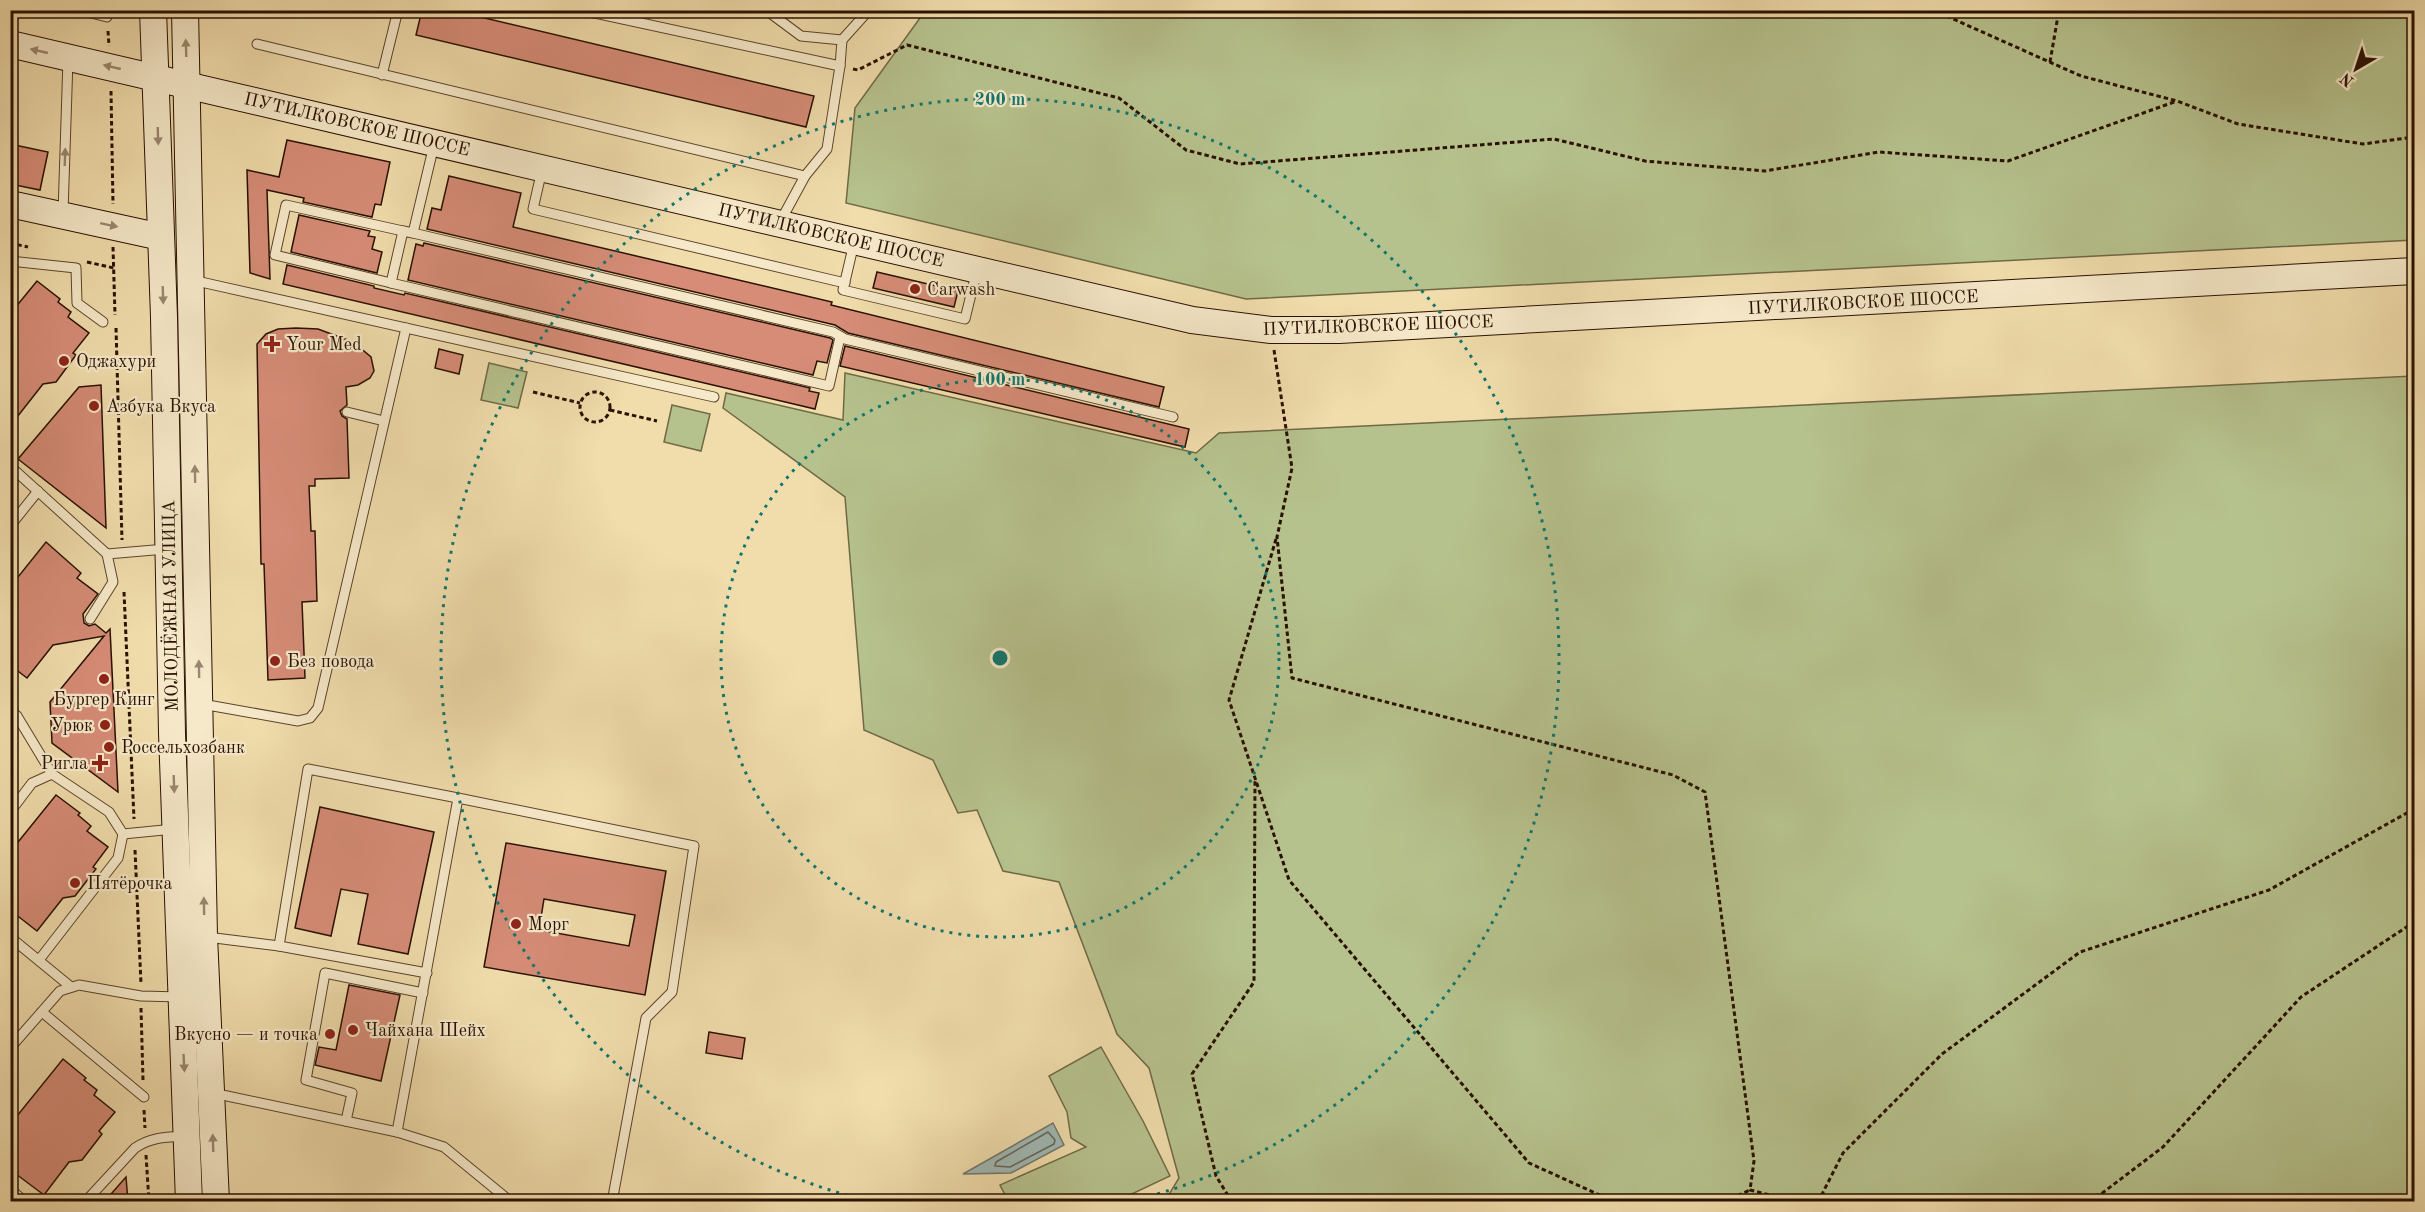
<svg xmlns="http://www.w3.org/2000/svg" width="2425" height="1212" font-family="'Old Standard TT',serif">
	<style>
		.green { fill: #b6c28d; stroke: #706946; stroke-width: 1.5 }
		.water { fill: #9fb9b4; stroke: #70756c; stroke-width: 1.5 }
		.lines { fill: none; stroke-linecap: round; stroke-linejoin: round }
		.shore { stroke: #64645a; stroke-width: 1.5 }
		.building { fill: #d68c77; stroke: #291000; stroke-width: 1.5; fill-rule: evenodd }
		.lane-casing { stroke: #5b432b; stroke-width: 11 }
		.secondary-casing { stroke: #291000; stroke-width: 28 }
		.path { stroke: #291000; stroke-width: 3; stroke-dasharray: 4.5 3; stroke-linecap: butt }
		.lane { stroke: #f6e9c9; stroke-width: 9 }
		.secondary { stroke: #f6e9c9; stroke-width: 26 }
		.oneway { fill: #9a876f }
		.ring { fill: none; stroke: #0f766e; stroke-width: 3; stroke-dasharray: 3 6 }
		.poi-dot { fill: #8f2418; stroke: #f6e9c9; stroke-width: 2 }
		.labels { text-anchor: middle; stroke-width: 4.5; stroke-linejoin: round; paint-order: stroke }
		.street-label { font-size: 18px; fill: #291000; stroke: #f6e9c9 }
		.poi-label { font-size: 18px; fill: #291000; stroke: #f6e9c9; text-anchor: start }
		.centre { fill: #0f766e; stroke: #f6e9c9; stroke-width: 3 }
		.ring-label { font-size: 18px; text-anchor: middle; font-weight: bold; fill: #0f766e; stroke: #f6e9c9; stroke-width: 4.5; stroke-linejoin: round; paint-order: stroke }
	</style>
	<rect width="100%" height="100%" fill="#f1ddac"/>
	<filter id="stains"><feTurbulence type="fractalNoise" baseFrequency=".00333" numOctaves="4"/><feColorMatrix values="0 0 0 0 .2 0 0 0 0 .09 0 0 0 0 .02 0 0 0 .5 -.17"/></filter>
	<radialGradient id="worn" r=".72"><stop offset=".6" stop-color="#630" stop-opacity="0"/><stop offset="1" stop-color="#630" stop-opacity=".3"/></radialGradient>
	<!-- green -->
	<g class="green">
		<path d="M925 11H2414V240L1246 299 846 203 855 108Z"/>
		<path d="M489 363 527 372 518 408 481 400Z"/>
		<path d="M845 373 1196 453 1219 433 2414 376V1201H1165L1179 1178 1149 1068 1117 1034 1059 882 1003 871 977 810 958 813 933 760 864 730 845 497 723 408 726 393 843 420Z"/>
		<path d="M672 405 710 414 701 451 664 442Z"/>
		<path d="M1101 1047 1143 1121 1170 1176 1117 1201H1008L1000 1185 1086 1147 1071 1138 1067 1112 1049 1076Z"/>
	</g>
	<!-- water -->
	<path class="water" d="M1053 1123 1064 1145 1011 1173 963 1174Z"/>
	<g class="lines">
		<!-- shore -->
		<path class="shore" d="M1048 1132 1055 1140 1054 1144 1010 1167 995 1166 996 1162Z"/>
	</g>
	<!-- building -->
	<g class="building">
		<path d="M422 10H451L814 96 806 127 416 35Z"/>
		<path d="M287 140 390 162 381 205 375 204 372 217 303 202 304 198 267 190 270 279 250 273 247 170 279 177Z"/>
		<path d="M10 144 48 152 40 190 10 184Z"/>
		<path d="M449 176 521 193 513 227 832 302 831 305 1164 387 1159 407 848 333 835 325 427 229 432 208 441 210Z"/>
		<path d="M299 215 370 231 368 236 375 237 372 249 382 252 377 273 291 252Z"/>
		<path d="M424 243 830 338 833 340 827 363 817 361 813 375 408 280 416 244 423 246Z"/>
		<path d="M287 265 374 286V288L404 295 405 293 810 388 809 391 819 393 815 409 283 284Z"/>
		<path d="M877 272 958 291 954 307 873 288Z"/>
		<path d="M37 281 60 299 58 302 71 312 68 317 89 333 73 353 76 355 56 382 43 384 10 426V314Z"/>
		<path d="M296 328 318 329 353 342 371 357 374 371 370 378 358 385 346 387 347 405 340 411 342 416 347 419 349 478 315 479V486H309L311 531H315L317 601 302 602 305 678 268 680 264 564H261L257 344 266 334 278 329Z"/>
		<path d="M845 346 1189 429 1185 447 840 366Z"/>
		<path d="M439 349 463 355 459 374 435 368Z"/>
		<path d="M101 385 106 528 18 459 79 387Z"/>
		<path d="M46 542 81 573 77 578 98 594 83 614 84 623 89 626 95 624 106 633 110 629 118 792 52 743 50 702 104 636 53 645 27 678 10 665V587Z"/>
		<path d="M56 795 80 813 78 815 91 826 87 831 108 847 93 867 96 869 75 896 63 898 37 931 10 910V852Z"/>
		<path d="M320 807 434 832 408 954 358 944 368 894 341 889 331 936 295 928Z"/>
		<path d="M506 843 666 871 645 995 484 967ZM544 899 635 915 629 946 539 930Z"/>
		<path d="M349 985 400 995 381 1081 315 1065 319 1047 336 1050Z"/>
		<path d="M709 1032 745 1038 742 1059 706 1053Z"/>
		<path d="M63 1059 86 1078 84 1080 97 1090 94 1095 115 1112 99 1131 102 1134 82 1160 69 1162 44 1195 16 1174 18 1172 10 1166V1111L17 1116Z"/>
		<path d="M126 1177 128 1202H104Z"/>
	</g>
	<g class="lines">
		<!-- lane casing -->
		<g class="lane-casing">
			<g id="lane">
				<path d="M79 10 107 17V10"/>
				<path d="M581 10 840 66 827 149 805 176 780 222"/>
				<path d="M766 10 801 36 842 40 840 66"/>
				<path d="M842 40 869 10"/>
				<path d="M257 44 805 176"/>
				<path d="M382 75 398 10"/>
				<path d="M434 145 413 233 833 332 845 339 1173 417"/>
				<path d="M542 170 533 209 845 283"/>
				<path d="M63 213 68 59"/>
				<path d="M413 233 403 231 391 283 829 386 840 337"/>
				<path d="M854 243 843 290 965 319 977 270"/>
				<path d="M10 261 76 268 77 303 103 322"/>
				<path d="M192 280 714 397"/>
				<path d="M391 283 275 255 286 205 403 231"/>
				<path d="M347 412 384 421"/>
				<path d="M10 466 107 554 166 549"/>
				<path d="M10 526 38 491"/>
				<path d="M90 619 113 582 107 554"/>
				<path d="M202 704 298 721 310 718 318 708 406 328"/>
				<path d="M10 710 17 716 52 774"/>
				<path d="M10 812 32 783 52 774 109 812 123 834 118 858 39 960"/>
				<path d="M123 834 174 829"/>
				<path d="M10 937 71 987"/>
				<path d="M207 937 279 946 308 769 458 798"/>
				<path d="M279 946 427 973"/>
				<path d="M42 1012 144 1097"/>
				<path d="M10 1048 60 991 79 985 141 996 181 997"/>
				<path d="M213 1093 397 1132 444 1147 511 1202"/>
				<path d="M346 1121 352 1093 306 1080 325 973 423 993"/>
				<path d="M397 1132 458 798 694 846 672 992 646 1018 612 1202"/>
				<path d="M10 1189 25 1202"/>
				<path d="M85 1202 135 1148C151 1137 166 1137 185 1136"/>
			</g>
		</g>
		<!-- secondary casing -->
		<g class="secondary-casing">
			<g id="secondary">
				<path d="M153 10 164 317 172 733 189 1202"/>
				<path d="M185 10 204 936 216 1202"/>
				<path d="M10 44 1192 320 1271 330H1339L2414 271"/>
				<path d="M10 204 161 237"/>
			</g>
		</g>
		<!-- path -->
		<g class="path">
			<path d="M1933 10 2081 76 2177 101 2238 124 2363 144 2414 137"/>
			<path d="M108 31 109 46"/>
			<path d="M2050 62 2059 10"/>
			<path d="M853 69 858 70 907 45 1119 98 1186 150 1240 164 1554 139 1645 161 1765 171 1879 152 2008 161 2177 101"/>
			<path d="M111 91 113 204"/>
			<path d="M10 243 28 247"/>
			<path d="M113 247 115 315"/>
			<path d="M87 262 114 268"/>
			<path d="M116 328 122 540"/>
			<path d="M1274 350 1292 468 1277 537 1292 678 1673 775 1705 792 1754 1161 1750 1190 1798 1202"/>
			<circle cx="595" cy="407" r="15"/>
			<path d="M533 392 580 403"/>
			<path d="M610 410 657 421"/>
			<path d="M1276 539 1229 700 1289 880 1529 1163 1615 1202"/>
			<path d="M124 592 134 819"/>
			<path d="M135 850 141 984"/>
			<path d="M141 1008 143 1080"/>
			<path d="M144 1110 145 1128"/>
			<path d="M146 1155 149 1202"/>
			<path d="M2101 1194 2116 1202"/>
			<path d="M1232 1202 1216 1176 1192 1074 1254 982 1255 780"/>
			<path d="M1724 1202 1750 1190"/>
			<path d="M1818 1202 1843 1153 1942 1054 2080 952 2269 890 2414 809"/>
			<path d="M2081 1202 2101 1194 2163 1147 2301 997 2414 922"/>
		</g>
		<!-- lane -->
		<use href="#lane" class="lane"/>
		<!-- secondary -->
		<use href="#secondary" class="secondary"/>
	</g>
	<!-- one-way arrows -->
	<defs><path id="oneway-solid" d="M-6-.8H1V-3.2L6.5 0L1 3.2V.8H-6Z" transform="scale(1.5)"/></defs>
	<g class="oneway">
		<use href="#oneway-solid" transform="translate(186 48) rotate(-92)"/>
		<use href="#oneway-solid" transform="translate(39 51) rotate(-167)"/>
		<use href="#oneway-solid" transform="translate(112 67) rotate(-167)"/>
		<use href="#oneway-solid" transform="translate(158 136) rotate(88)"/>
		<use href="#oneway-solid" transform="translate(65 157) rotate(-88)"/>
		<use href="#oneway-solid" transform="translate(109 225) rotate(12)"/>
		<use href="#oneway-solid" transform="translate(163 295) rotate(88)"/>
		<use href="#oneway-solid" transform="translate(195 474) rotate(-91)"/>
		<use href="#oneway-solid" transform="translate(199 669) rotate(-91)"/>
		<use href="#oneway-solid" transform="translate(174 784) rotate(88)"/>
		<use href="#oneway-solid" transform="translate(204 906) rotate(-91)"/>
		<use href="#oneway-solid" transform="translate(184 1063) rotate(87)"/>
		<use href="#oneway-solid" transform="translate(213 1143) rotate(-92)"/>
	</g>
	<!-- distance rings -->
	<g class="ring">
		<circle cx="1000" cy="658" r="279"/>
		<path d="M865 1200A559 559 0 1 1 1135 1200"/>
	</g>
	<!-- markers -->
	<g class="poi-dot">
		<circle cx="915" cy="289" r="6"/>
		<path d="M269 335h6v6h6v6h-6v6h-6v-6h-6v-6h6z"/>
		<circle cx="64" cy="361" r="6"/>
		<circle cx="94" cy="406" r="6"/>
		<circle cx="275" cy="661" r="6"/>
		<circle cx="104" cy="679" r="6"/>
		<circle cx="105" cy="725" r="6"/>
		<circle cx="109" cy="747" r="6"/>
		<path d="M97 754h6v6h6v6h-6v6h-6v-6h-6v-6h6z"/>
		<circle cx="75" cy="883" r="6"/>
		<circle cx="516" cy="924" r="6"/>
		<circle cx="353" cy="1030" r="6"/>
		<circle cx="330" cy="1034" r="6"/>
	</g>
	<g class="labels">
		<!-- street labels -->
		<g class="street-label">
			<text transform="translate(357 124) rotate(13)" y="6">ПУТИЛКОВСКОЕ ШОССЕ</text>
			<text transform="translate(831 235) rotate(13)" y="6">ПУТИЛКОВСКОЕ ШОССЕ</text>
			<text transform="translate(1863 302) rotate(-3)" y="6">ПУТИЛКОВСКОЕ ШОССЕ</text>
			<text transform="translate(1378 325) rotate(-2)" y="6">ПУТИЛКОВСКОЕ ШОССЕ</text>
			<text transform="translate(170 606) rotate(-91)" y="6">МОЛОДЁЖНАЯ УЛИЦА</text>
		</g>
		<!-- poi labels -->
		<g class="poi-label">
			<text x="927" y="295">Carwash</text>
			<text x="286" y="350">Your Med</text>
			<text x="76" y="367">Оджахури</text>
			<text x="106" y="412">Азбука Вкуса</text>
			<text x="287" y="667">Без повода</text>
			<text x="104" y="705" text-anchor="middle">Бургер Кинг</text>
			<text x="93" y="731" text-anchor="end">Урюк</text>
			<text x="121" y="753">Россельхозбанк</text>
			<text x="88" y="769" text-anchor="end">Ригла</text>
			<text x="87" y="889">Пятёрочка</text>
			<text x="528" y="930">Морг</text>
			<text x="365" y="1036">Чайхана Шейх</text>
			<text x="318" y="1040" text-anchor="end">Вкусно — и точка</text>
		</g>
	</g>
	<circle cx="1000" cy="658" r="9" class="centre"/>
	<g class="ring-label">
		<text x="1000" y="105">200 m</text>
		<text x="1000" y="385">100 m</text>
	</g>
	<!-- margin -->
	<rect width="2425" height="1212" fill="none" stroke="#f1ddac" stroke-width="36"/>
	<rect x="12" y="12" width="2401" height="1188" fill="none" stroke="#291000" stroke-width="3"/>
	<rect x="18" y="18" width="2389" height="1176" fill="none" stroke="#291000" stroke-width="1.5"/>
	<!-- north arrow -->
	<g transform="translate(2356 69) rotate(219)" stroke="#f6e9c9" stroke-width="4.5" paint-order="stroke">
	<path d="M0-4.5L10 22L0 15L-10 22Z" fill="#291000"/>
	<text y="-9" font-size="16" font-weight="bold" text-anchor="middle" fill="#291000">N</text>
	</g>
	<rect width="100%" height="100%" filter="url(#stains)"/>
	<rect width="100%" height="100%" fill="url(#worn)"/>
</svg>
